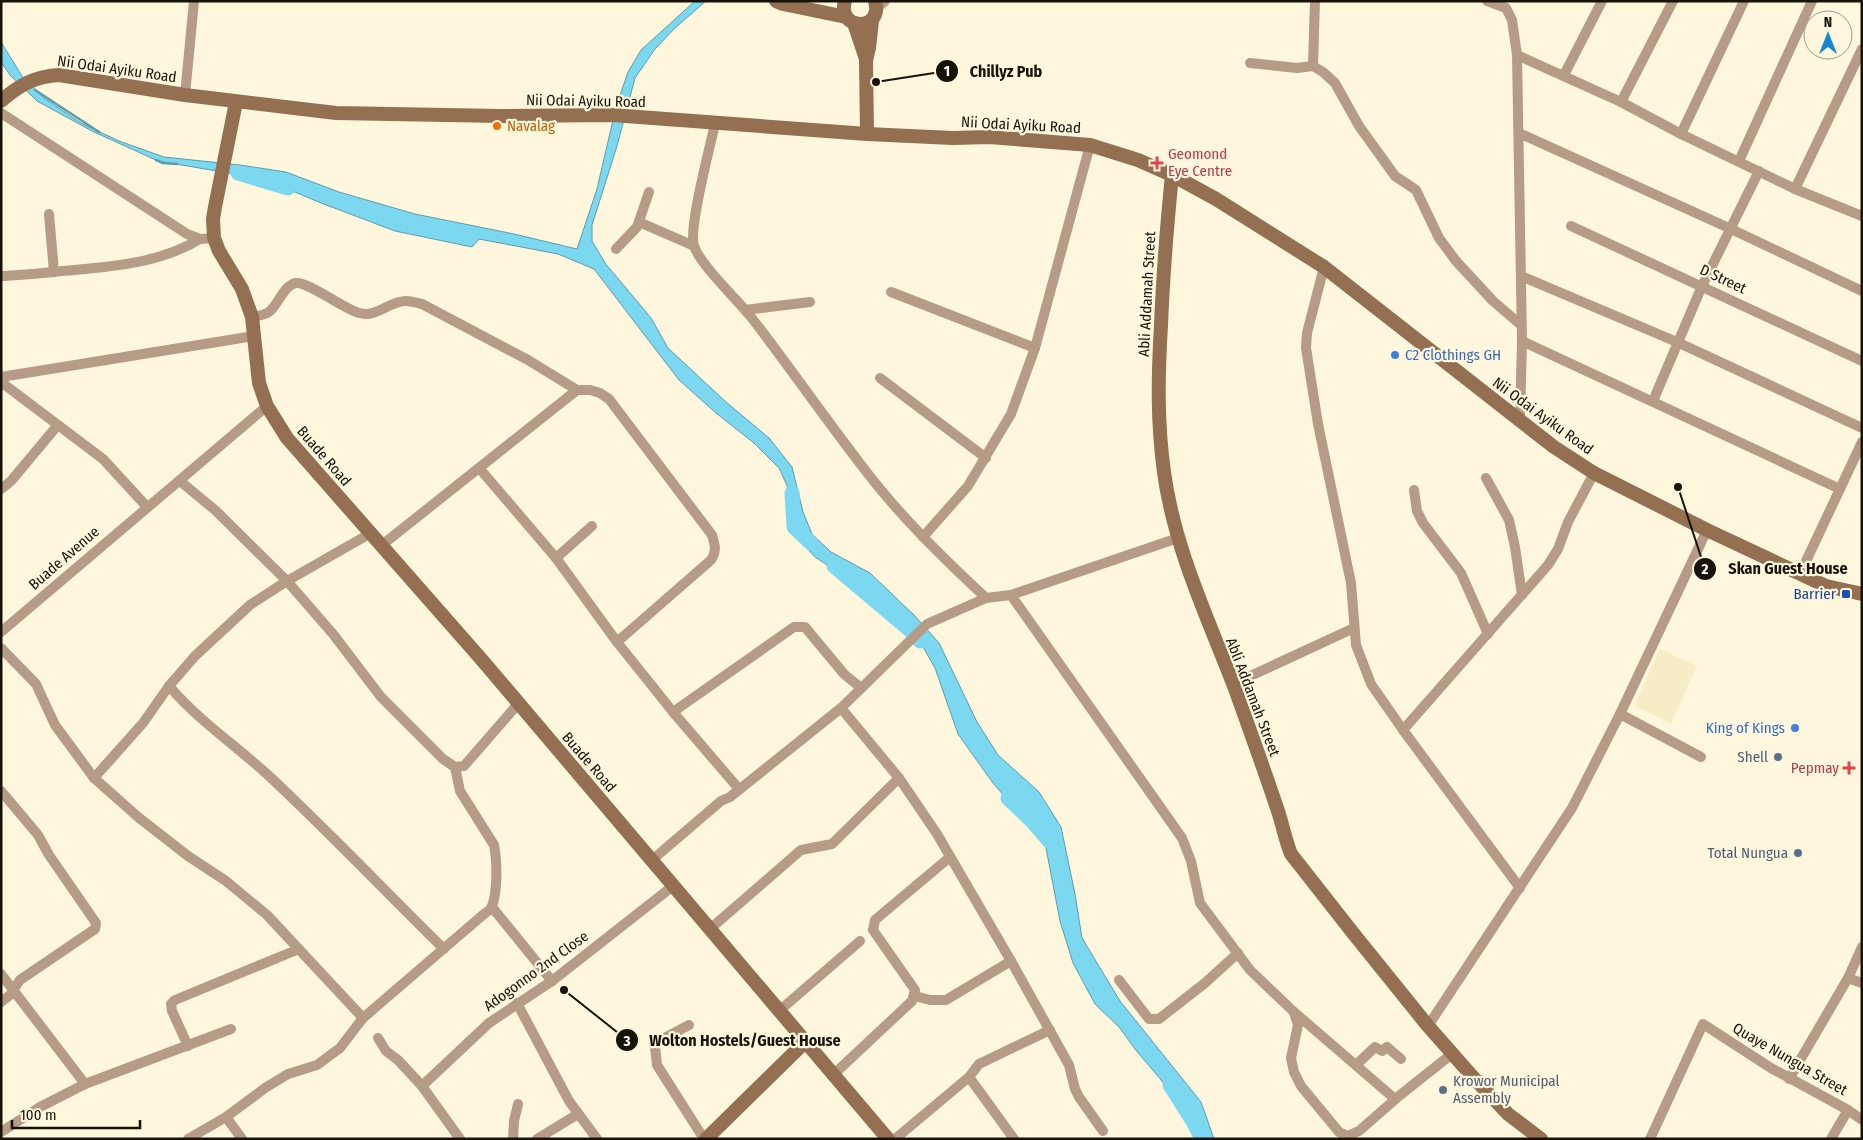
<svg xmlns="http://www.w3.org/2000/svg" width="1863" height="1140" font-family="'Fira Sans Condensed',sans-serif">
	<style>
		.built { fill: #f8ecc6 }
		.water { fill: #7bd8f0; stroke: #5d9daa }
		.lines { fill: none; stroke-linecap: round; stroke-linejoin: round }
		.stream { stroke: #5d9daa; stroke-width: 2.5 }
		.river { stroke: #7bd8f0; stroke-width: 15 }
		.street { stroke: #b69b87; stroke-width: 10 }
		.secondary { stroke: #956f51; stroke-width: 14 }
		.food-dot { fill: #e8710a; stroke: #fef7de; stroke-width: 2 }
		.health-dot { fill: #e0444e; stroke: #fef7de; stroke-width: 2 }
		.shop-dot { fill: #3f7fe0; stroke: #fef7de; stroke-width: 2 }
		.transit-dot { fill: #1a4fb4; stroke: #fef7de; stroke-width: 2 }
		.service-dot { fill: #5c6f8a; stroke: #fef7de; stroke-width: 2 }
		.labels { text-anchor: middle; stroke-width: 4.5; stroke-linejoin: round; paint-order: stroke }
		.street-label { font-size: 15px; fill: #171308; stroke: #fef7de }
		.food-label { font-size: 15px; fill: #c56008; stroke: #fef7de; text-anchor: start }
		.health-label { font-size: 15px; fill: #be3a42; stroke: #fef7de; text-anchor: start }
		.shop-label { font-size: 15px; fill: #366cbe; stroke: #fef7de; text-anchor: start }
		.transit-label { font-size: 15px; fill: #164399; stroke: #fef7de; text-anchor: end }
		.service-label { font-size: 15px; fill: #4e5e75; stroke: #fef7de; text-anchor: end }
		.leader { fill: none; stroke: #171308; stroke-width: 2 }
		.callout-dot { fill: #171308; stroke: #fef7de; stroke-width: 2 }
		.mark-label { font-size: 15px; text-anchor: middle; font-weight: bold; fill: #fff }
		.callout-label { font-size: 16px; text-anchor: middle; font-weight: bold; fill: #171308; stroke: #fef7de; stroke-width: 4.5; stroke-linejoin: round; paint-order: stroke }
	</style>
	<rect width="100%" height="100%" fill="#fef7de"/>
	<!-- built -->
	<path class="built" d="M1660 649 1697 666 1671 723 1634 706Z"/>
	<!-- water -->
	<path class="water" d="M695 1H706L675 28 655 49 635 78 617 146 592 225V241L605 263 651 318 668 348 726 402 769 438 792 467 803 512 812 534 831 552 870 573 914 615 939 643 977 722 998 755 1039 792 1061 827 1075 894 1082 938 1120 1001 1201 1102 1214 1139H1200L1190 1110 1177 1099 1135 1049 1119 1027 1095 1004 1073 963 1060 921 1045 843 1034 819 1012 805 993 783 958 734 935 668 923 647 901 619 873 591 838 572 815 557 799 540 789 490 779 468 754 443 716 413 679 380 594 269 558 254 479 239 472 247 395 231 321 203 264 179 158 161 92 131 37 101 10 75 1 62V42L22 76 44 98 81 123 119 141 164 157 240 165 286 172 339 192 415 214 514 234 577 249 597 189 616 107 628 72 641 50Z"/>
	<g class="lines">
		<!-- stream -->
		<g class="stream">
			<path d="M35 90 99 132"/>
			<path d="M156 160 163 163 177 164"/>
		</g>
		<!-- river -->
		<g class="river">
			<path d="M238 173 288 188"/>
			<path d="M792 493 794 527 811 543"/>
			<path d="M834 566 910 630 920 641"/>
			<path d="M1008 798 1032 821 1049 841"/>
			<path d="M1170 1085 1194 1123 1202 1139"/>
		</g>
		<!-- street -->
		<g class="street">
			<path d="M1487 1 1506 8 1512 20 1517 55 1522 341 1520 421"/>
			<path d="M877 8 885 1"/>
			<path d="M1517 55 1621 102 1681 134 1795 189 1862 216"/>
			<path d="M1250 63 1297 68 1313 66 1323 72 1335 83 1359 126 1395 176 1416 190 1439 238 1456 261 1493 301 1521 325"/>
			<path d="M1313 66 1315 1"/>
			<path d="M1564 75 1602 1"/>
			<path d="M185 95 194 1"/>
			<path d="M1621 102 1673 1"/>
			<path d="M1 113 187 234 200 239 214 238"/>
			<path d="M715 124C710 147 688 229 694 246 701 266 737 299 751 317 789 366 824 417 862 466 898 514 942 557 986 598"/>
			<path d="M1519 133 1729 228 1862 291"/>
			<path d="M1681 134 1744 1"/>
			<path d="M1739 161 1812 1"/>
			<path d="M1795 189 1862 49"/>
			<path d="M49 214 54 272"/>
			<path d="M639 222 694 246"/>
			<path d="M1571 226 1862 361"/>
			<path d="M616 249 637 227 649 192"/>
			<path d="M1324 267 1307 333 1306 348 1318 424 1351 583 1356 645 1371 684 1403 730 1520 888"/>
			<path d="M1 276C26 275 50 272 74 270 118 266 162 262 200 239"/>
			<path d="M1521 276 1677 342 1862 428"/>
			<path d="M891 292 1035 348"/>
			<path d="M745 310 810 302"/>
			<path d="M252 317C258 316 266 315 270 311 279 303 284 285 296 283 307 281 344 309 359 313 377 318 389 301 406 301 411 301 417 303 422 304L528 360 577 390H590L600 393 609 399 712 535C715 545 717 551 711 560L617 642"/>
			<path d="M1522 341 1840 489"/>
			<path d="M1 377 254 336"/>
			<path d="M880 378 986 458"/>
			<path d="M1 382 103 459 147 507"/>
			<path d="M1653 401 1702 286 1759 171"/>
			<path d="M480 469 556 558 617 642 673 712 739 789"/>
			<path d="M1486 478 1509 520 1515 547 1522 595"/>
			<path d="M180 481 215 510 287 581 333 634 381 697 443 759 455 767 460 791 494 845C497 860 498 891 492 906 491 909 487 912 484 914L363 1018 340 1048 317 1065 288 1074 265 1088 226 1117 188 1139"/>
			<path d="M1 489 11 481 57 426"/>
			<path d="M1414 490 1417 511 1423 523 1461 573 1488 634"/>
			<path d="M923 537 968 486 1011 414 1035 348 1090 145"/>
			<path d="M382 545 577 390"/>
			<path d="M556 558 592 526"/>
			<path d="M1800 574 1862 442"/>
			<path d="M1011 595 1182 838 1191 861 1200 903 1250 970 1294 1012 1298 1025 1291 1058 1294 1072 1301 1086 1339 1132 1347 1136 1359 1131 1399 1096 1453 1053"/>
			<path d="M1 632 267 406"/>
			<path d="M1 648 36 684 55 725 94 778 138 817 188 856 226 881 267 915 363 1018"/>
			<path d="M1233 684 1354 628"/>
			<path d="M169 686C198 720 235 745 268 775 328 831 385 891 444 949"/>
			<path d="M841 708 899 778 937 834 1011 961 1069 1065 1075 1089 1079 1097 1103 1131"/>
			<path d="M673 712 794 627H805L844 674 861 688"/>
			<path d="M1620 714 1701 757"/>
			<path d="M1403 730 1548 565 1558 549 1568 522 1594 473"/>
			<path d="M455 767 464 766 518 704"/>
			<path d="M94 778 143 723 169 686 195 656 250 605 287 581 371 533"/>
			<path d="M1 791 38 835 49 855 96 923 95 929 20 980 10 995 1 1002"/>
			<path d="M652 860 721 801 730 797 841 708 927 624 986 598 1011 595 1178 538"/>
			<path d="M492 907 552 981"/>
			<path d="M710 929 801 850 832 844 899 778"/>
			<path d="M1 974 85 1084"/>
			<path d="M1848 978 1862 983"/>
			<path d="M1119 980 1149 1019H1159L1205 983 1238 953"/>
			<path d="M915 996 930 1000H946L1011 961"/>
			<path d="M517 1003 569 1101 597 1139"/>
			<path d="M779 1011 860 941"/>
			<path d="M1294 1012 1395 1099"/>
			<path d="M689 1025 661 1040 655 1046 657 1065 704 1139"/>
			<path d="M1428 1026 1572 808 1620 714 1707 530"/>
			<path d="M378 1038 386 1051 398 1060 422 1086 460 1139"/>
			<path d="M188 1046 172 1011 171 1004 175 1000 299 949"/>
			<path d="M1356 1065 1375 1047 1382 1051 1387 1047 1401 1059"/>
			<path d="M833 1075 912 1001 915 990 873 930 875 920 950 857"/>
			<path d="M969 1077 1014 1139"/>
			<path d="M1789 1079 1848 978 1862 947"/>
			<path d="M422 1086 489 1023 552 981 673 886"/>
			<path d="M226 1117 242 1139"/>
			<path d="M1 1132 40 1107 85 1084 231 1029"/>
			<path d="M513 1139 514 1121 518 1104"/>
			<path d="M537 1139 578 1114"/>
			<path d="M895 1139 969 1077 979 1064 1050 1030"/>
			<path d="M1650 1139 1703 1024 1771 1068 1848 1110 1862 1120"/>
			<path d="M1831 1139 1848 1110"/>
		</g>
		<!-- secondary -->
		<g class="secondary">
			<path d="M776 1 783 4 846 17"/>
			<path d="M845 1C836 31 884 32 875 1"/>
			<path d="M854 23 866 59"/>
			<path d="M1 101C19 85 36 76 59 75L185 95 336 113 501 116 612 115 867 134 953 138 989 137 1090 145 1138 160 1172 175 1216 199 1324 267 1554 447 1594 473 1707 530 1826 586 1862 594"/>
			<path d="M236 102 215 207 213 219 214 238 219 251 242 289 252 317 259 383 267 406 287 438 482 660 888 1139"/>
			<path d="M867 134 866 60 869 48 872 20"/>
			<path d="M1172 175C1167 225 1163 275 1161 325 1158 376 1157 421 1164 472 1174 547 1207 616 1234 686 1249 728 1264 769 1278 811 1283 826 1285 839 1291 854L1353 933 1428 1026 1472 1076 1508 1114 1541 1139"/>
			<path d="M706 1139 805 1042"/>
		</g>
	</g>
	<!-- markers -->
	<circle class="food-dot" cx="497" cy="126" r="5"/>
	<g class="health-dot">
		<path d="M1154.5 155.5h5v5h5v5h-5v5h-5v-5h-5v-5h5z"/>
		<path d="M1846.5 760.5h5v5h5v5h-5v5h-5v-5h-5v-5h5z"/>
	</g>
	<g class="shop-dot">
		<circle cx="1395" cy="355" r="5"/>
		<circle cx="1795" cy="728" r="5"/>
	</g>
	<rect class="transit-dot" x="1841" y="589" width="10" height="10" rx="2.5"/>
	<g class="service-dot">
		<circle cx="1778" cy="757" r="5"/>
		<circle cx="1798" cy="853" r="5"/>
		<circle cx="1443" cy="1090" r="5"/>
	</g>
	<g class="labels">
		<!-- street labels -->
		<g class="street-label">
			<text transform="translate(117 69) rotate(8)" y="5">Nii Odai Ayiku Road</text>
			<text transform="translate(586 101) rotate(1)" y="5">Nii Odai Ayiku Road</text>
			<text transform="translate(1021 125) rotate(3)" y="5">Nii Odai Ayiku Road</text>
			<text transform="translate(1723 279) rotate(25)" y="5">D Street</text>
			<text transform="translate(1147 294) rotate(-87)" y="5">Abli Addamah Street</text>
			<text transform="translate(1543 416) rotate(36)" y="5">Nii Odai Ayiku Road</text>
			<text transform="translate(324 456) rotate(49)" y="5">Buade Road</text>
			<text transform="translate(64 558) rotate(-41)" y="5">Buade Avenue</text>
			<text transform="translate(1253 697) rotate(69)" y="5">Abli Addamah Street</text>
			<text transform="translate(589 762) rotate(49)" y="5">Buade Road</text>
			<text transform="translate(536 971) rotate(-36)" y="5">Adogonno 2nd Close</text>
			<text transform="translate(1790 1059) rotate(30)" y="5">Quaye Nungua Street</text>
		</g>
		<!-- food labels -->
		<g class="food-label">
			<text x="507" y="131">Navalag</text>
		</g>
		<!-- health labels -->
		<g class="health-label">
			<text x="1168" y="159">Geomond<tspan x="1168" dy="17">Eye Centre</tspan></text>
			<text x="1839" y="773" text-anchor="end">Pepmay</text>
		</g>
		<!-- shop labels -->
		<g class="shop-label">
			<text x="1405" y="360">C2 Clothings GH</text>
			<text x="1785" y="733" text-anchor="end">King of Kings</text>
		</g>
		<!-- transit labels -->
		<g class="transit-label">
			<text x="1836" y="599">Barrier</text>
		</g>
		<!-- service labels -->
		<g class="service-label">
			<text x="1768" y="762">Shell</text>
			<text x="1788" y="858">Total Nungua</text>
			<text x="1453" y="1086" text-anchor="start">Krowor Municipal<tspan x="1453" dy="17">Assembly</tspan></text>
		</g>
	</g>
	<!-- callouts -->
	<path class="leader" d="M876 82L947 71M1678 487L1705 569M564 990L627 1040"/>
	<g class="callout-dot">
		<circle cx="876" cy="82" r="5"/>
		<circle cx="1678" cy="487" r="5"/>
		<circle cx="564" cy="990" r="5"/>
		<circle cx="947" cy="71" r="12"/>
		<circle cx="1705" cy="569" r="12"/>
		<circle cx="627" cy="1040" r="12"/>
	</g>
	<g class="mark-label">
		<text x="947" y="76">1</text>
		<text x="1705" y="574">2</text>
		<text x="627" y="1046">3</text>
	</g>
	<g class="callout-label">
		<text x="1006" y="77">Chillyz Pub</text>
		<text x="1788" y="574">Skan Guest House</text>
		<text x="745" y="1046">Wolton Hostels/Guest House</text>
	</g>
	<!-- border -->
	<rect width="1863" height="1140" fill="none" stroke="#171308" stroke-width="5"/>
	<!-- north arrow -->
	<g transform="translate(1828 35)"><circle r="24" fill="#fef7de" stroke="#a29c88"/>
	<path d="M0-4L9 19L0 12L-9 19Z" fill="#1586cf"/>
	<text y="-8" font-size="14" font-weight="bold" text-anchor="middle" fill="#171308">N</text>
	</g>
	<!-- scale -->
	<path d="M12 1120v8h128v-8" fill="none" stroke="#171308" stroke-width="2.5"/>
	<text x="20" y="1120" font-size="15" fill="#171308" stroke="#fef7de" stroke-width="4" paint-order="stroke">100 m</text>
</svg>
